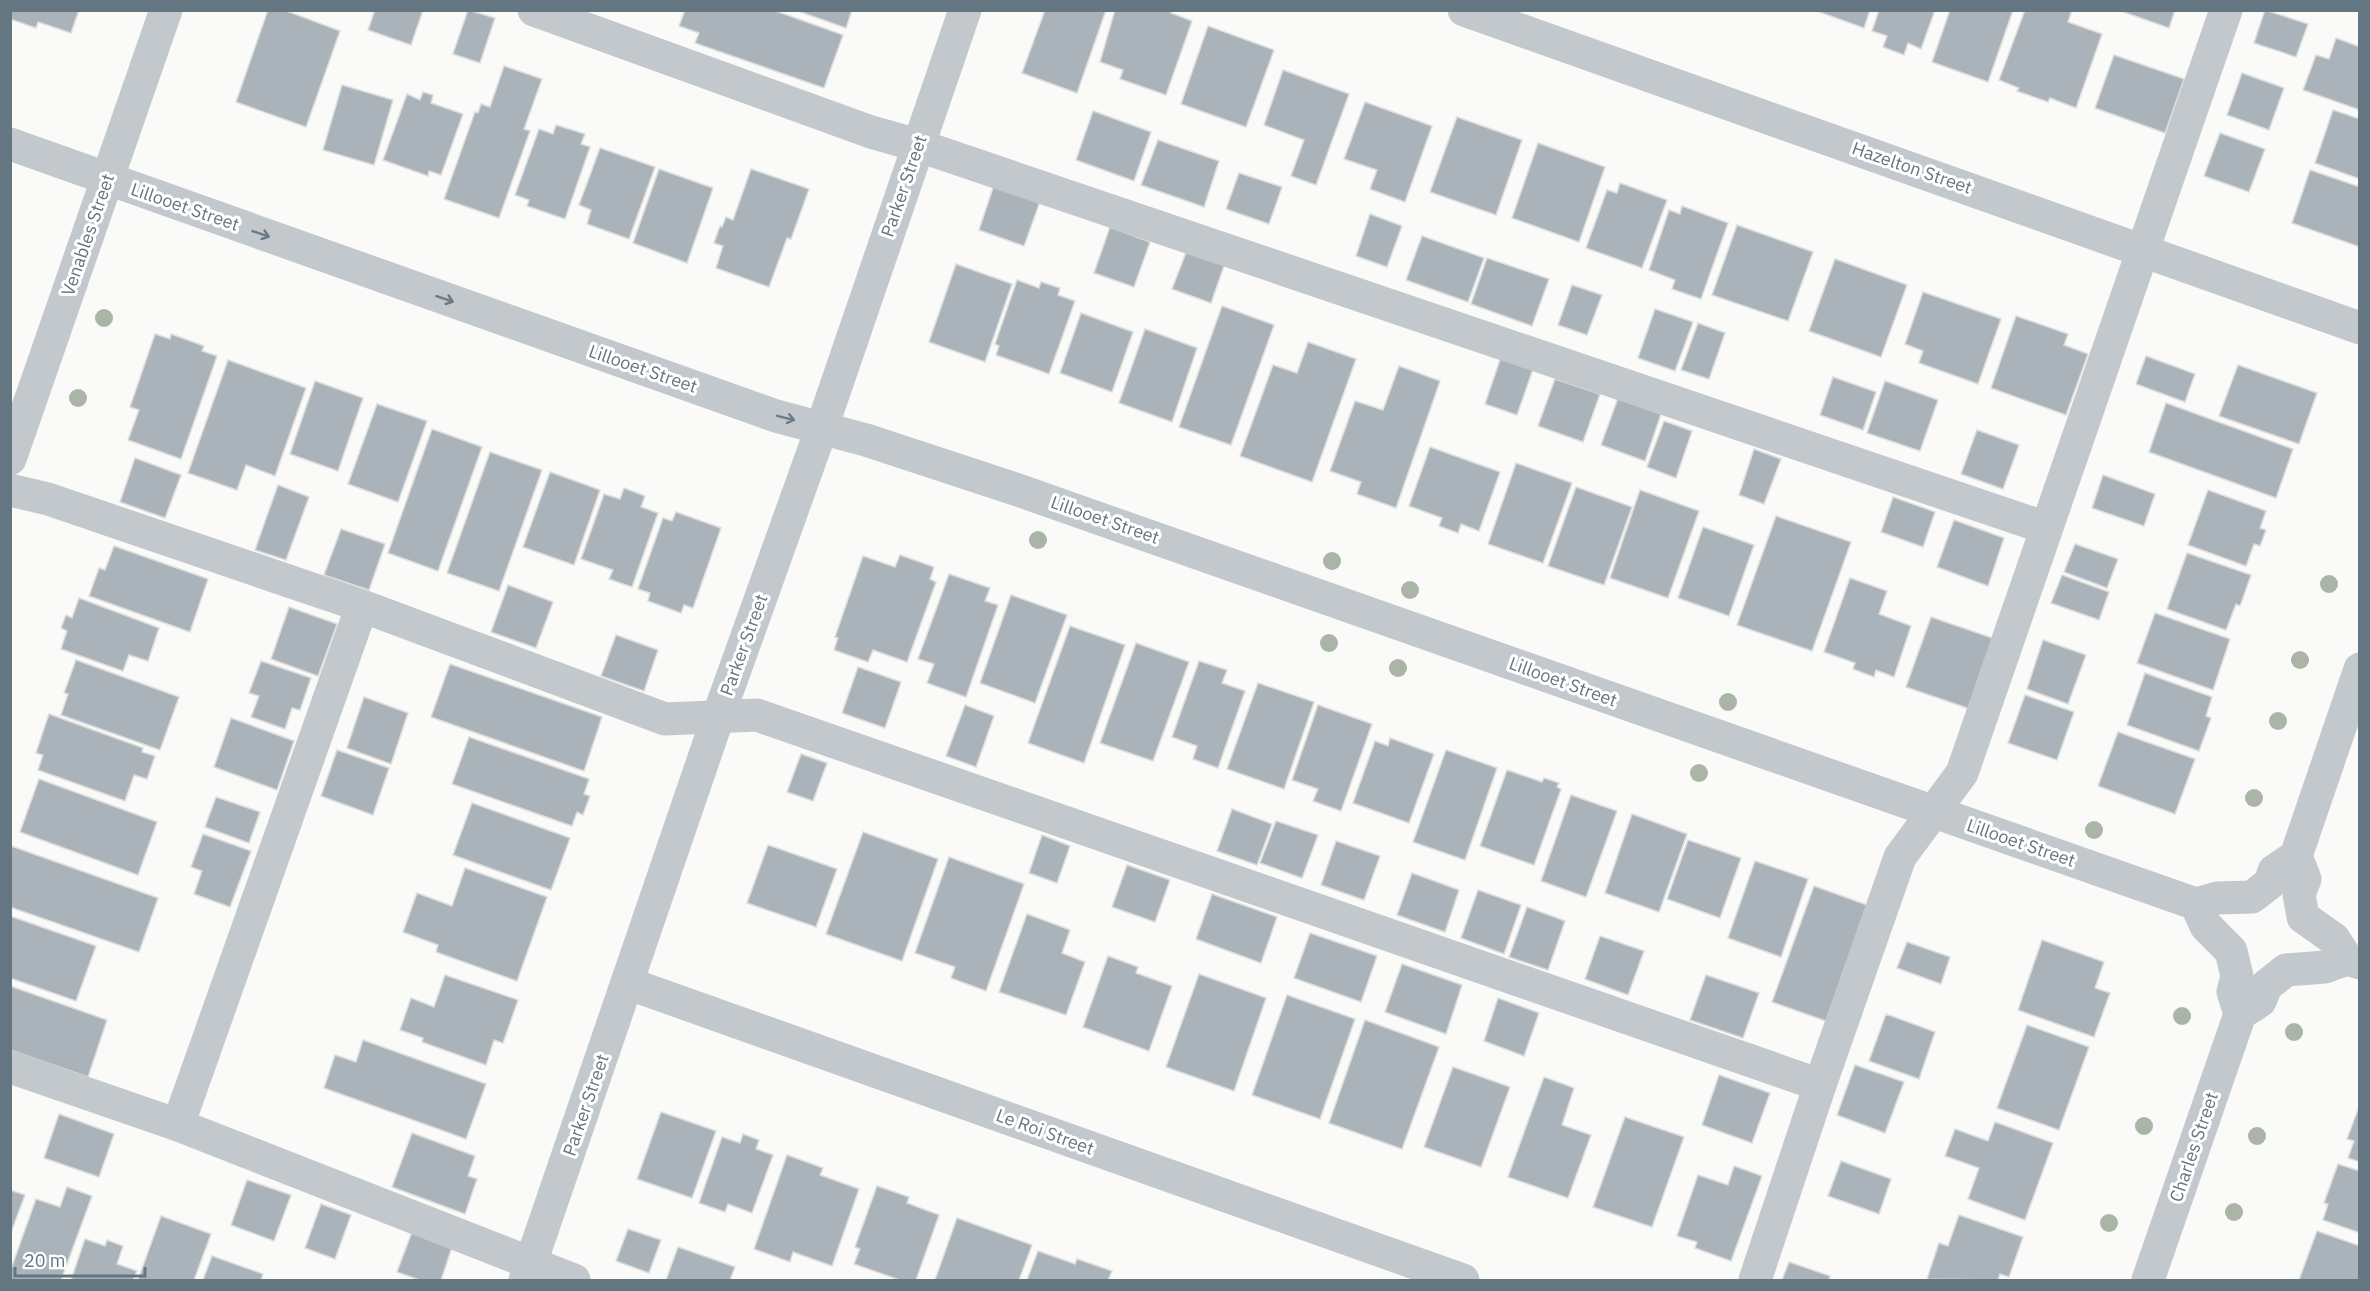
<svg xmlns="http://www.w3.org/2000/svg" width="2370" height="1291" font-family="'IBM Plex Sans',sans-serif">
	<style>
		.building { fill: #aab3b9; stroke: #dcdcda; stroke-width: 1.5 }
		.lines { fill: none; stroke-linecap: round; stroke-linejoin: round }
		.minor { stroke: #c3c8cc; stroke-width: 33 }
		.tree { fill: #aab4a7 }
		.oneway { stroke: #6a7a87 }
		.labels { text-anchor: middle; stroke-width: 6; stroke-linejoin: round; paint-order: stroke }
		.street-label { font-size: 18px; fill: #657683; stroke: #fff }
	</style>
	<rect width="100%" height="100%" fill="#fafaf8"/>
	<!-- building -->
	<g class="building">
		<path d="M10 10H79L71 33 38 22 36 28 10 19Z"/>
		<path d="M268 10H284L340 31 306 127 236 102Z"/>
		<path d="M375 10H423L411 45 368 30Z"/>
		<path d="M468 10 495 18 480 63 453 54Z"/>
		<path d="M685 10H773L843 35 824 88 695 43 699 33 679 26Z"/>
		<path d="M795 10H852L846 28Z"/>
		<path d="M1045 10H1106L1077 93 1022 73Z"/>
		<path d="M1115 10H1172L1171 13 1192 21 1166 95 1120 79 1123 70 1100 62Z"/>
		<path d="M1814 10H1870L1864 28Z"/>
		<path d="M1879 10H1935L1921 49 1908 43 1904 55 1883 47 1887 36 1872 31Z"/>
		<path d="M1950 10H2013L1988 82 1932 62Z"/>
		<path d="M2025 10H2072L2068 22 2102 34 2076 108 2050 98 2048 102 2017 91 2019 88 1999 80Z"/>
		<path d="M2118 10H2175L2169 28Z"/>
		<path d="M2265 10 2308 24 2296 57 2254 43Z"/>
		<path d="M1208 26 1274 50 1246 127 1181 104Z"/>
		<path d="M2336 38 2360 47V110L2303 90 2316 55 2329 59Z"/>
		<path d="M2114 55 2184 79 2165 133 2095 108Z"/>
		<path d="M504 66 542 79 524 129 530 131 499 218 444 199 475 112 478 113 481 104 490 107Z"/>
		<path d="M1283 70 1349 94 1316 185 1291 176 1304 140 1264 125Z"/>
		<path d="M2242 73 2284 88 2269 130 2227 115Z"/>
		<path d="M342 85 393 100 374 165 323 150Z"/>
		<path d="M423 92 433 95 431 103 463 114 441 175 429 171 428 176 383 160 407 94 420 100Z"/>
		<path d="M1365 102 1432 126 1405 202 1370 189 1377 170 1344 159Z"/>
		<path d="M2333 110 2360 119V179L2315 163Z"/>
		<path d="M1093 111 1151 132 1134 181 1076 160Z"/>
		<path d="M1457 117 1522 140 1496 215 1430 192Z"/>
		<path d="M556 125 585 134 581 144 590 147 565 219 527 206 529 200 515 195 539 129 553 134Z"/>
		<path d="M2220 133 2265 149 2249 192 2204 176Z"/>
		<path d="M1158 140 1219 161 1204 207 1141 185Z"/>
		<path d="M1538 143 1605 167 1579 242 1512 218Z"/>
		<path d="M600 148 655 167 629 239 587 224 591 210 579 205Z"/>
		<path d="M659 169 713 188 687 263 633 243Z"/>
		<path d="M751 169 809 189 791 239 787 238 769 287 716 268 723 246 714 243 720 226 722 227 726 217 733 220Z"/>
		<path d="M2310 170 2360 187V247L2292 223Z"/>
		<path d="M1239 173 1282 187 1269 224 1226 209Z"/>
		<path d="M996 179 1042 196 1024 246 979 230Z"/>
		<path d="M1620 183 1667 200 1642 268 1586 248 1607 190 1617 193Z"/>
		<path d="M1682 206 1728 223 1701 299 1672 289 1675 280 1649 270 1669 210 1680 214Z"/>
		<path d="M1370 214 1402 226 1387 267 1356 256Z"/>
		<path d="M1737 225 1813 252 1788 321 1712 295Z"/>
		<path d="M1110 227 1150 242 1134 287 1094 273Z"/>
		<path d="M1422 236 1484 258 1468 302 1406 280Z"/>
		<path d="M1187 250 1225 263 1211 303 1172 289Z"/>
		<path d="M1487 258 1549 279 1532 326 1471 304Z"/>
		<path d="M1835 259 1907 285 1881 357 1809 331Z"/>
		<path d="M956 264 1012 284 985 362 929 342Z"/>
		<path d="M1017 280 1039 288 1041 282 1060 288 1058 295 1075 301 1049 374 996 355 999 346 995 344Z"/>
		<path d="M1572 285 1602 295 1587 335 1558 325Z"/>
		<path d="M1923 292 2001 319 1978 384 1919 363 1923 351 1905 344Z"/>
		<path d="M1222 306 1274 325 1231 445 1179 427Z"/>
		<path d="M1655 309 1693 322 1675 371 1638 358Z"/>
		<path d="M1081 313 1133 332 1112 392 1060 373Z"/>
		<path d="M2016 316 2068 334 2064 345 2088 354 2066 415 1991 388Z"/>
		<path d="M1698 323 1725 333 1709 379 1681 370Z"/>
		<path d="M1145 329 1197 348 1172 422 1119 403Z"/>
		<path d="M155 334 170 339 171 334 204 346 202 351 217 356 181 459 128 440 139 410 130 407Z"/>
		<path d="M1308 342 1356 359 1312 482 1240 456 1273 365 1297 373Z"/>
		<path d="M2146 356 2195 374 2185 402 2136 384Z"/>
		<path d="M1501 357 1533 369 1517 415 1485 404Z"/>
		<path d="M228 360 306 388 275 476 246 465 237 490 188 473Z"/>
		<path d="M2238 365 2317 393 2299 444 2219 416Z"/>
		<path d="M1399 366 1440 381 1396 508 1357 494 1361 482 1330 471 1355 401 1383 410Z"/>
		<path d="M1833 377 1876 392 1863 430 1820 415Z"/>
		<path d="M1555 379 1600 394 1583 442 1538 426Z"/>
		<path d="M315 381 363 398 338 471 290 454Z"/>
		<path d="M1885 381 1938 400 1920 451 1867 433Z"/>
		<path d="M1618 398 1661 414 1645 461 1601 445Z"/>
		<path d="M2166 403 2293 449 2276 498 2149 452Z"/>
		<path d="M377 404 427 421 398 502 348 484Z"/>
		<path d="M1664 421 1692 431 1676 478 1647 467Z"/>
		<path d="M432 429 482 447 438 571 388 553Z"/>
		<path d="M1977 430 2019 445 2003 489 1961 474Z"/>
		<path d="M1430 447 1500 472 1479 531 1461 524 1458 533 1439 526 1442 518 1409 506Z"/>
		<path d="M1754 449 1781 459 1764 504 1739 495Z"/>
		<path d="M490 452 542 470 499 591 447 573Z"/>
		<path d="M135 458 181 475 165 518 120 502Z"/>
		<path d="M1516 463 1572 483 1543 563 1488 544Z"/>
		<path d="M550 472 600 490 574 565 523 547Z"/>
		<path d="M2103 475 2155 494 2144 526 2092 508Z"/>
		<path d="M278 485 309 497 286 560 255 550Z"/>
		<path d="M1576 487 1632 507 1604 585 1548 566Z"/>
		<path d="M624 488 645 496 641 507 658 513 632 587 609 579 613 570 581 559 604 494 620 499Z"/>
		<path d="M1640 490 1699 511 1668 598 1610 578Z"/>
		<path d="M2208 490 2266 511 2260 528 2266 530 2260 546 2254 544 2246 566 2188 545Z"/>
		<path d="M1893 497 1935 512 1923 547 1881 532Z"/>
		<path d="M676 512 721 528 693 608 684 605 681 613 648 601 650 593 638 589 663 518 672 521Z"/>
		<path d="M1776 516 1851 542 1812 651 1737 625Z"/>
		<path d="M1954 520 2004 538 1988 586 1937 567Z"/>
		<path d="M1703 527 1754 545 1729 616 1678 598Z"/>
		<path d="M341 529 385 544 369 590 324 575Z"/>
		<path d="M2075 544 2118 559 2107 588 2064 572Z"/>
		<path d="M114 546 208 579 190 632 89 596 99 568 105 570Z"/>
		<path d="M2187 553 2251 575 2240 606 2236 604 2226 630 2167 609Z"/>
		<path d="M900 555 934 567 930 579 936 582 907 662 873 650 868 662 834 650 838 638 835 637 863 556 895 567Z"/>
		<path d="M949 574 990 588 985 601 998 605 966 697 927 683 934 664 918 659Z"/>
		<path d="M2062 575 2109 592 2099 620 2051 603Z"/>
		<path d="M1850 578 1887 591 1879 614 1911 626 1894 677 1876 670 1874 677 1853 669 1855 663 1824 652Z"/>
		<path d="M508 585 553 602 536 648 491 632Z"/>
		<path d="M1011 595 1067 615 1035 703 980 683Z"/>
		<path d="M79 598 159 628 148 661 129 655 123 671 61 649 67 631 61 628 66 615 72 618Z"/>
		<path d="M289 607 337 624 318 676 271 659Z"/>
		<path d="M2155 613 2230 639 2213 690 2137 663Z"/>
		<path d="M1931 617 1998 640 1973 710 1906 687Z"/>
		<path d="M1070 626 1125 645 1084 763 1028 743Z"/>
		<path d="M616 635 658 650 644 691 601 676Z"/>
		<path d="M2043 640 2086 655 2068 704 2027 689Z"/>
		<path d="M1136 643 1189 662 1153 761 1100 743Z"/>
		<path d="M76 660 179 697 160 750 61 715 68 694 64 693Z"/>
		<path d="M261 661 311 678 300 710 292 708 285 729 251 717 259 696 249 693Z"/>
		<path d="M1199 661 1227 670 1222 683 1245 691 1218 768 1193 759 1197 746 1172 737Z"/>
		<path d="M450 664 602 717 584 771 431 717Z"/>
		<path d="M858 667 901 682 885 728 842 713Z"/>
		<path d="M2145 673 2212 697 2206 716 2211 718 2199 751 2127 725Z"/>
		<path d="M1258 683 1314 702 1284 789 1227 769Z"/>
		<path d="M2025 695 2074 712 2057 760 2008 743Z"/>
		<path d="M364 697 408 713 391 764 347 748Z"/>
		<path d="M965 705 994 716 976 767 946 756Z"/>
		<path d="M1318 705 1372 724 1341 811 1313 801 1318 789 1292 780Z"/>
		<path d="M49 714 143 748 142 752 155 756 147 779 134 775 125 801 38 770 43 755 36 753Z"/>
		<path d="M231 718 294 741 277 790 214 767Z"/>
		<path d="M2118 732 2195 759 2175 814 2098 786Z"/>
		<path d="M469 737 589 779 584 794 590 796 583 815 577 812 572 826 452 784Z"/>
		<path d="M1390 738 1434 754 1409 823 1353 803 1375 741 1388 746Z"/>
		<path d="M337 750 389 768 373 815 321 796Z"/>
		<path d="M1446 750 1497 768 1465 860 1413 842Z"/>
		<path d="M801 754 827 763 813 801 787 792Z"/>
		<path d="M1507 770 1542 782 1544 778 1559 783 1557 787 1561 789 1534 865 1480 846Z"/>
		<path d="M39 779 157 822 138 875 20 832Z"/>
		<path d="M1571 795 1617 811 1586 897 1541 881Z"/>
		<path d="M216 797 260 812 249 843 205 827Z"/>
		<path d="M472 803 570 838 551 890 453 855Z"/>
		<path d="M1232 809 1272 824 1257 865 1217 851Z"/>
		<path d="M1632 814 1687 834 1659 912 1605 893Z"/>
		<path d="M1276 821 1318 835 1302 878 1260 863Z"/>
		<path d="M863 832 938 859 902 961 826 934Z"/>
		<path d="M203 834 251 851 230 907 194 894 202 871 191 867Z"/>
		<path d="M1042 835 1070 846 1057 883 1029 873Z"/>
		<path d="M1688 840 1741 858 1720 918 1667 899Z"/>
		<path d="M1336 841 1380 856 1364 900 1321 885Z"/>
		<path d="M768 845 837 869 816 927 747 903Z"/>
		<path d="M11 846 158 898 139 952 10 907Z"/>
		<path d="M949 857 1024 884 986 991 951 978 955 967 915 953Z"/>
		<path d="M1755 861 1808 879 1781 957 1728 938Z"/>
		<path d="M1127 865 1170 880 1155 922 1112 907Z"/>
		<path d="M465 868 547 897 517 981 436 952 438 945 403 932 417 893 452 906Z"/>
		<path d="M1412 873 1459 890 1445 932 1397 915Z"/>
		<path d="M1814 886 1867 905 1826 1021 1772 1002Z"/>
		<path d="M1478 890 1521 905 1504 954 1461 938Z"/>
		<path d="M1212 894 1277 917 1261 963 1196 939Z"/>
		<path d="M1527 907 1565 921 1548 970 1509 957Z"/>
		<path d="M1027 914 1070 930 1062 953 1085 962 1066 1015 999 992Z"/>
		<path d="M10 916 96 946 76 1001 10 978Z"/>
		<path d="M1310 933 1377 956 1361 1002 1294 978Z"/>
		<path d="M1600 936 1644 951 1628 995 1585 979Z"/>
		<path d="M2042 940 2104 962 2095 988 2110 993 2094 1037 2018 1010Z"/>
		<path d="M1907 942 1950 957 1941 984 1897 968Z"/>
		<path d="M1108 956 1138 967 1136 973 1172 986 1149 1051 1083 1027Z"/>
		<path d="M1402 964 1462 985 1446 1034 1385 1012Z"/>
		<path d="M1199 974 1266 998 1234 1091 1166 1067Z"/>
		<path d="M445 975 518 1000 503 1043 494 1040 486 1065 422 1042 423 1038 400 1030 411 998 434 1007Z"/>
		<path d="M1706 975 1759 993 1743 1038 1690 1020Z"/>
		<path d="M10 986 107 1020 88 1077 10 1050Z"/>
		<path d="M1287 995 1355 1019 1320 1119 1252 1095Z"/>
		<path d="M1498 998 1539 1013 1524 1056 1484 1041Z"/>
		<path d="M1886 1014 1935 1032 1919 1079 1869 1061Z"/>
		<path d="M1365 1020 1439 1047 1402 1149 1329 1123Z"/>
		<path d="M2027 1025 2089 1047 2059 1130 1997 1108Z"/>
		<path d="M363 1040 486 1084 466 1139 324 1088 335 1055 356 1062Z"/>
		<path d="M1855 1065 1904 1082 1885 1133 1837 1115Z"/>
		<path d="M1453 1067 1510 1087 1481 1167 1424 1147Z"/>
		<path d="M1719 1075 1770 1093 1752 1143 1702 1125Z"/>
		<path d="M1544 1077 1574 1088 1562 1125 1591 1135 1568 1198 1508 1177Z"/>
		<path d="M2360 1104V1162L2348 1158 2354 1141 2347 1139Z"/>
		<path d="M661 1112 716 1131 692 1198 637 1179Z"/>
		<path d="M59 1114 114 1134 99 1177 44 1158Z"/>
		<path d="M1625 1117 1684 1137 1652 1227 1593 1207Z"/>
		<path d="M1995 1122 2053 1143 2025 1220 1968 1199 1979 1168 1945 1156 1955 1129 1988 1141Z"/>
		<path d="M412 1133 475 1156 468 1176 477 1179 465 1214 392 1187Z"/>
		<path d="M743 1134 759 1140 756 1149 773 1155 752 1213 728 1204 725 1212 699 1203 722 1137 740 1143Z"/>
		<path d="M787 1155 823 1168 820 1175 859 1189 832 1266 793 1252 790 1262 754 1249Z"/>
		<path d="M1841 1161 1891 1179 1879 1214 1828 1196Z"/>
		<path d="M2338 1164 2360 1171V1233L2323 1220 2328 1204 2324 1203Z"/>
		<path d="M1734 1166 1762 1176 1731 1261 1695 1248 1697 1242 1677 1236 1698 1175 1728 1185Z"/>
		<path d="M247 1180 291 1195 274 1241 231 1225Z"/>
		<path d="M877 1186 909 1197 907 1203 939 1215 916 1280H900L854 1264 860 1249 855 1247Z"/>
		<path d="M67 1187 92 1196 61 1280H10V1272L36 1199 60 1207Z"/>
		<path d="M10 1190 25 1195 10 1235Z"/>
		<path d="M321 1204 351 1215 335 1259 305 1248Z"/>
		<path d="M1959 1215 2023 1237 2009 1277 2000 1274 1998 1280 1927 1279 1939 1243 1948 1246Z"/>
		<path d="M161 1216 211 1234 194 1280H138Z"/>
		<path d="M957 1218 1032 1245 1019 1280H935Z"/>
		<path d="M628 1229 661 1240 649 1273 616 1261Z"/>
		<path d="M2317 1231 2360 1246V1280H2299Z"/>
		<path d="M412 1232 452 1247 441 1280H420L397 1272Z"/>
		<path d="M85 1239 105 1246 107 1240 123 1246 117 1264 137 1271 133 1280H71Z"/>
		<path d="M678 1247 735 1267 730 1280H666Z"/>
		<path d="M1038 1251 1075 1264 1077 1259 1112 1271 1108 1280H1027Z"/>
		<path d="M212 1256 263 1274 261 1280H203Z"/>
		<path d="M1789 1262 1830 1276 1829 1280H1782Z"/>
	</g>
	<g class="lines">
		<!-- minor -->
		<g class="minor">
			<path d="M534 10 871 132 917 145 2046 528"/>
			<path d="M1464 10 2360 328"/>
			<path d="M10 144 776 416 866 440 1015 489 2196 904 2217 898 2252 897 2270 883 2274 871 2296 856"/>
			<path d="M10 459 166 10"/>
			<path d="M10 490 48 499 362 606 665 719 757 715 1820 1085"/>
			<path d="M2360 669 2296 856 2305 879 2299 894 2303 917 2334 939 2347 959 2360 963"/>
			<path d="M2196 904 2206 926 2231 951 2237 976 2233 992 2240 1014"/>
			<path d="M627 983 1463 1280"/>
			<path d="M10 1067 178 1125 574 1280"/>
			<path d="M178 1125 362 606"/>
			<path d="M525 1280 718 717 822 427 965 10"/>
			<path d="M1755 1280 1820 1085 1900 857 1962 773 2226 10"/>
			<path d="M2148 1280 2240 1014 2260 1001 2266 986 2286 970 2325 967 2347 959"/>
		</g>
	</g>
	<!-- trees -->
	<g class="tree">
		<circle cx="104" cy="318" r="9"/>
		<circle cx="78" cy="398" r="9"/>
		<circle cx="1038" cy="540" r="9"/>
		<circle cx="1332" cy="561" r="9"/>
		<circle cx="2329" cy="584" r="9"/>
		<circle cx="1410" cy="590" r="9"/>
		<circle cx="1329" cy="643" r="9"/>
		<circle cx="2300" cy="660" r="9"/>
		<circle cx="1398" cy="668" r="9"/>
		<circle cx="1728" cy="702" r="9"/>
		<circle cx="2278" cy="721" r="9"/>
		<circle cx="1699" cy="773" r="9"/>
		<circle cx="2254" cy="798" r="9"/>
		<circle cx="2094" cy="830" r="9"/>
		<circle cx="2182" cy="1016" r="9"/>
		<circle cx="2294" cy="1032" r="9"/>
		<circle cx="2144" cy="1126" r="9"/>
		<circle cx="2257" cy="1136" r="9"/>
		<circle cx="2234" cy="1212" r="9"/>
		<circle cx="2109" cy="1223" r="9"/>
	</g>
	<!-- one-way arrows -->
	<defs><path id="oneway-shaft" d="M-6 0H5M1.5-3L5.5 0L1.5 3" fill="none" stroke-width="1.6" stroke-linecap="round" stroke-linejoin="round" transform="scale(1.5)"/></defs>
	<g class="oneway">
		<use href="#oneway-shaft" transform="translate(261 234) rotate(19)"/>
		<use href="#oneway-shaft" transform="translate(445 299) rotate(19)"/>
		<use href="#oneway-shaft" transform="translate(786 418) rotate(14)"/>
	</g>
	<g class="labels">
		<!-- street labels -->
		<g class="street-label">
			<text transform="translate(1912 168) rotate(19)" y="6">Hazelton Street</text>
			<text transform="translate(904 186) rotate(-71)" y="6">Parker Street</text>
			<text transform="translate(185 207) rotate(19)" y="6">Lillooet Street</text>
			<text transform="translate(88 235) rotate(-71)" y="6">Venables Street</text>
			<text transform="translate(643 369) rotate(19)" y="6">Lillooet Street</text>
			<text transform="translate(1105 520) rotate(19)" y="6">Lillooet Street</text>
			<text transform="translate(744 645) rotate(-70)" y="6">Parker Street</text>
			<text transform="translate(1563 682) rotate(20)" y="6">Lillooet Street</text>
			<text transform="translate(2021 843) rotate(19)" y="6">Lillooet Street</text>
			<text transform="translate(586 1105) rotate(-71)" y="6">Parker Street</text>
			<text transform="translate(1045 1132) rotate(20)" y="6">Le Roi Street</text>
			<text transform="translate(2194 1147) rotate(-71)" y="6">Charles Street</text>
		</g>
	</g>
	<!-- border -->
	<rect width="2370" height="1291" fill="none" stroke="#657683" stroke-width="24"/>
	<!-- scale -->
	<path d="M15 1267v9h130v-9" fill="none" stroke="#657683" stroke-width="3"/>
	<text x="24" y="1267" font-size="18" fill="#657683" stroke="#ffffff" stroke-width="4.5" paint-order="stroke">20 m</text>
</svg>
